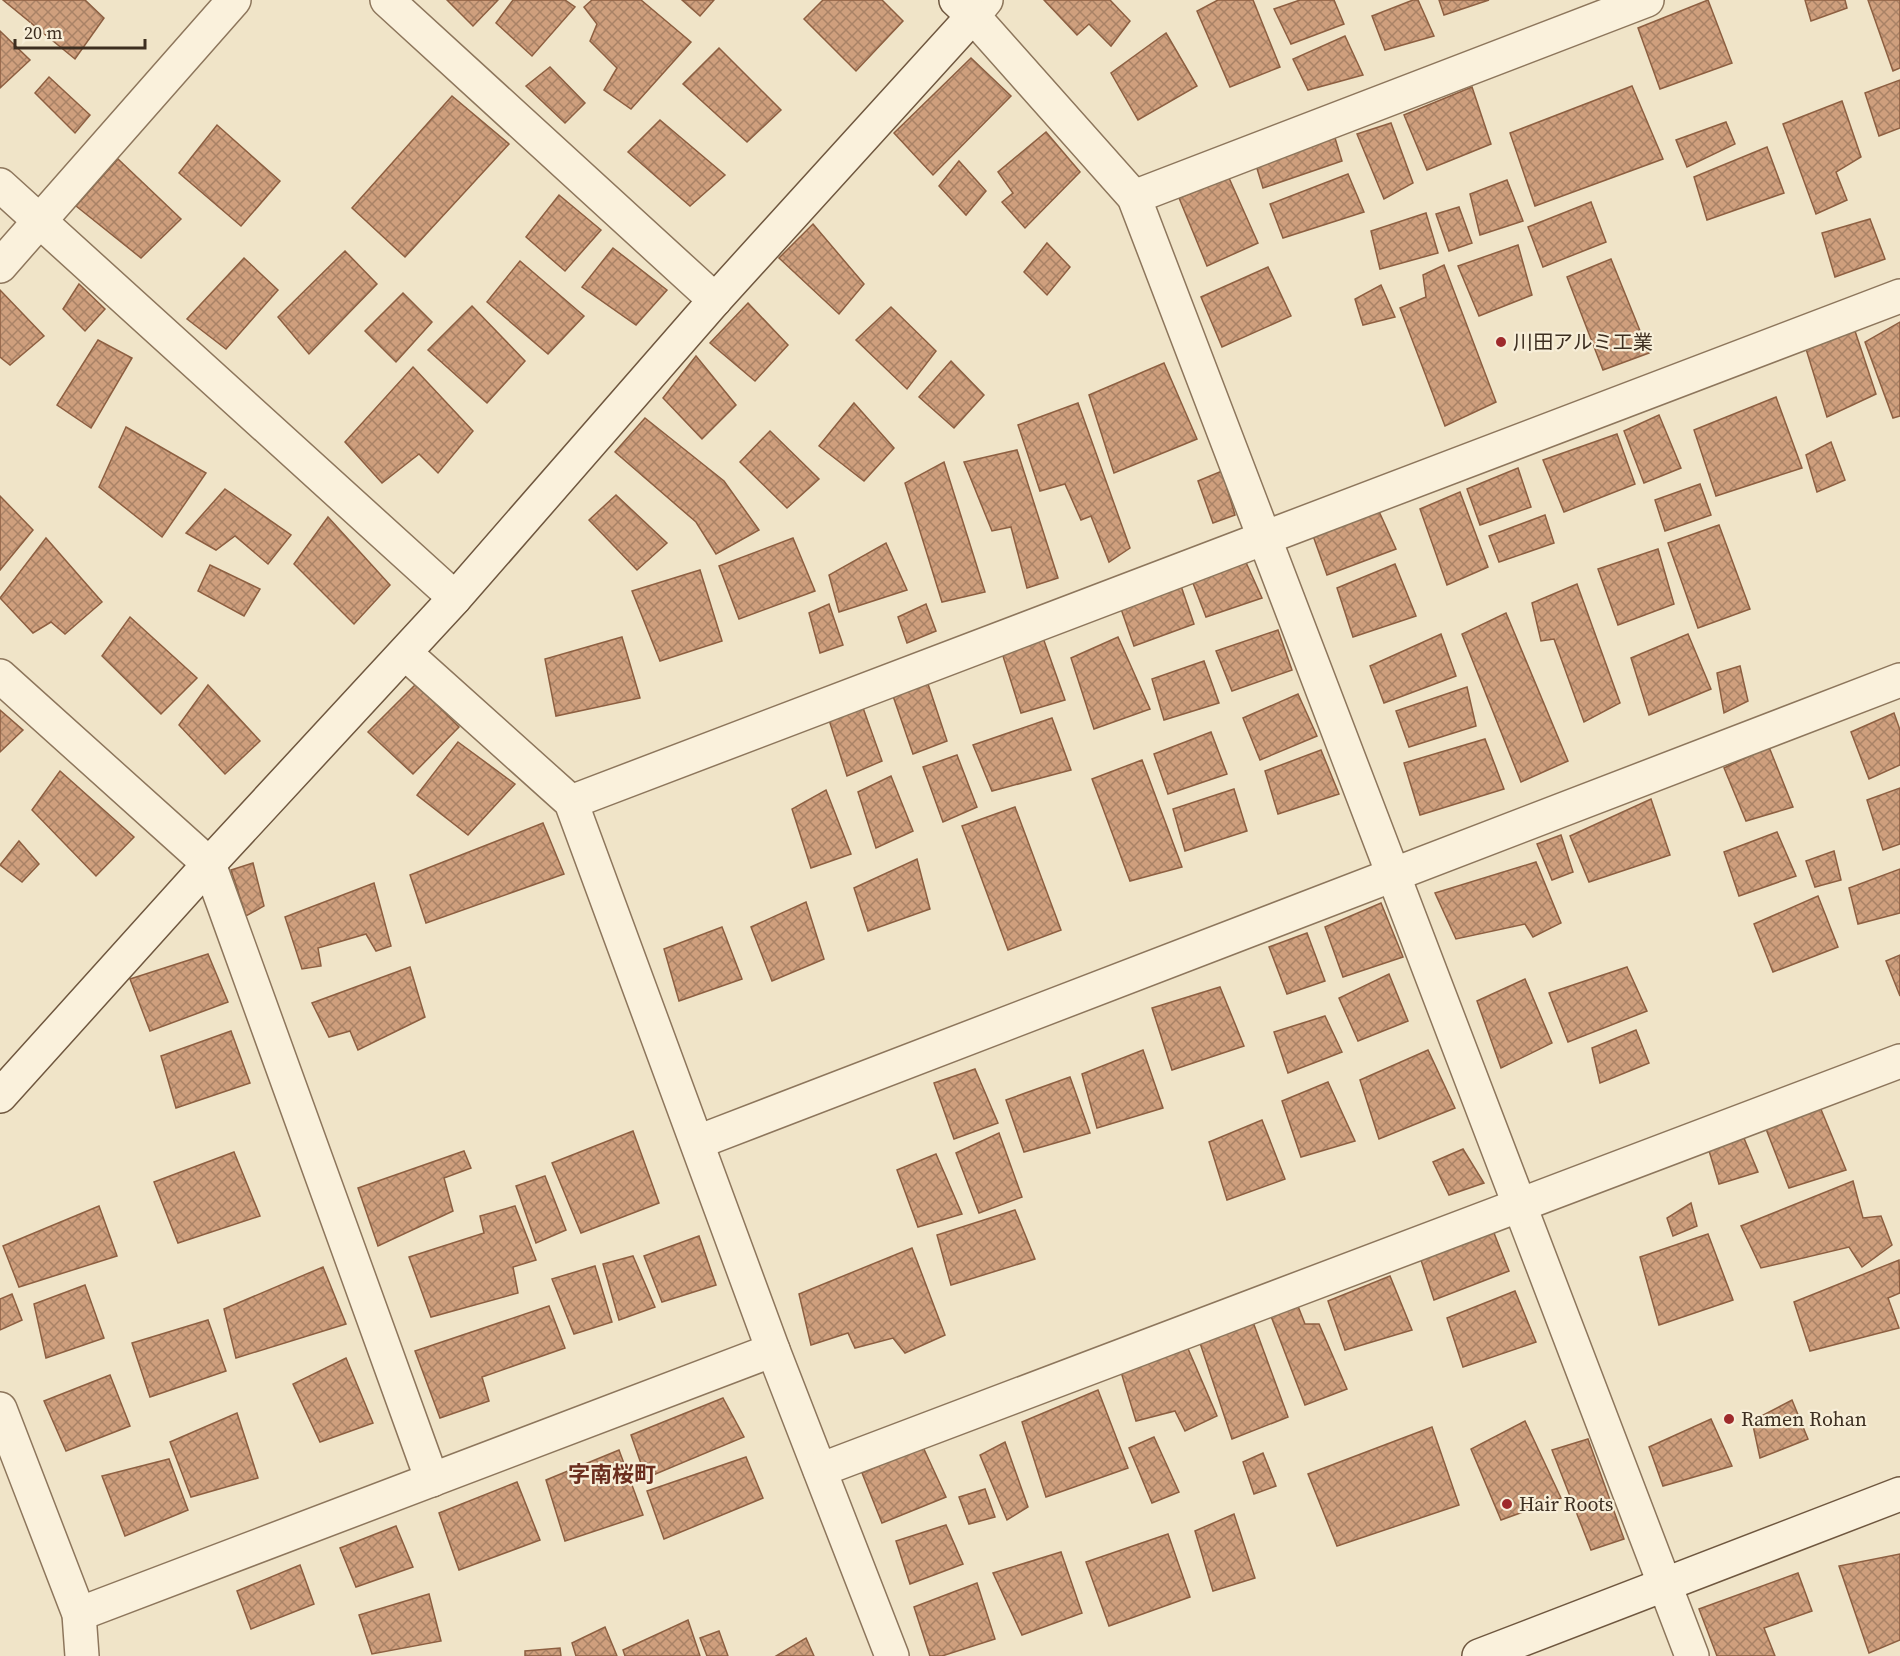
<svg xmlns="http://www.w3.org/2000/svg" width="1900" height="1656" font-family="'Source Serif 4','Noto Sans JP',serif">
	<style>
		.building { fill: url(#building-cross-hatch); stroke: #8d5f41; stroke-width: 1.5 }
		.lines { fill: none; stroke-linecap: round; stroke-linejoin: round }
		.street-casing { stroke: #8d765c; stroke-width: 36 }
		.secondary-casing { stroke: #6f573f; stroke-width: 36 }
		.street { stroke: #faf1dc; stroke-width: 33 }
		.secondary { stroke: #faf1dc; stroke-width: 33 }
		.poi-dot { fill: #9e2a2b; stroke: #f7eed8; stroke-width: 2 }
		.labels { text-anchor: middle; stroke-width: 4.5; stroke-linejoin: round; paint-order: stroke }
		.poi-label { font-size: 20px; fill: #3d2e20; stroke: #f7eed8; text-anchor: start }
		.quarter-label { font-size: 22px; font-weight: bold; fill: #6b2e1e; stroke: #f7eed8 }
	</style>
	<defs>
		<pattern id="building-cross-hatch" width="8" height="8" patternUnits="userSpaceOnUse" patternTransform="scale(1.5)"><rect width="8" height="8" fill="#cf9f7d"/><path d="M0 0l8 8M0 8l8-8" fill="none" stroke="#a98266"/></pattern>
	</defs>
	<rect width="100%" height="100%" fill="#f0e4c8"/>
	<!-- building -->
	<g class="building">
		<path d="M3 0H85L104 18 75 59Z"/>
		<path d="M447 0H498L473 26Z"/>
		<path d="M513 0H565L575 7 532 56 496 23Z"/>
		<path d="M592 0H641L691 42 631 109 604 90 617 68 590 41 597 24 584 7Z"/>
		<path d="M682 0H714L700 16Z"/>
		<path d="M823 0H882L903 21 856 71 804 19Z"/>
		<path d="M1044 0H1110L1130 21 1111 46 1089 24 1077 35Z"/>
		<path d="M1218 0H1253L1280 67 1230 87 1197 11Z"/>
		<path d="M1300 0H1334L1344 24 1291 44 1274 9Z"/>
		<path d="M1413 0H1418L1434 36 1385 50 1372 16Z"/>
		<path d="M1439 0H1489L1444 15Z"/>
		<path d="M1708 0 1732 63 1660 89 1638 28Z"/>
		<path d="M1805 0H1845L1847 8 1811 21Z"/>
		<path d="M1868 0H1900V68L1893 71Z"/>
		<path d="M0 31 30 60 0 88Z"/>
		<path d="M1166 33 1197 86 1138 120 1111 73Z"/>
		<path d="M1345 36 1363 75 1308 90 1293 59Z"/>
		<path d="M719 48 781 110 747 142 683 84Z"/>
		<path d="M971 58 1011 96 933 175 894 133Z"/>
		<path d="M550 67 585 103 565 123 526 86Z"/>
		<path d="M49 77 90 115 75 133 35 93Z"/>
		<path d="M1900 80V128L1879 136 1865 93Z"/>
		<path d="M1632 86 1663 159 1535 206 1510 133Z"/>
		<path d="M1472 87 1491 144 1427 170 1404 115Z"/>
		<path d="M452 96 509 144 405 257 352 208Z"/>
		<path d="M1842 101 1861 157 1836 172 1847 200 1816 214 1783 124Z"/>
		<path d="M660 120 725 175 690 206 628 152Z"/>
		<path d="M1726 122 1735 144 1687 167 1676 140Z"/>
		<path d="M1391 123 1413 183 1384 199 1357 134Z"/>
		<path d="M217 125 280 181 241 226 179 173Z"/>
		<path d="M1046 132 1080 172 1025 228 1002 202 1013 193 998 172Z"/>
		<path d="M1335 138 1342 161 1263 188 1255 162Z"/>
		<path d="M1767 147 1784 193 1707 220 1694 177Z"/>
		<path d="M118 159 181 219 141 258 76 206Z"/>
		<path d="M959 161 986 191 966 215 939 186Z"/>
		<path d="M1348 174 1364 212 1283 238 1270 204Z"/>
		<path d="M1229 178 1258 243 1207 266 1179 198Z"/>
		<path d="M1507 180 1523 221 1480 235 1470 194Z"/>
		<path d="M559 195 601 230 565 271 526 237Z"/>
		<path d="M1591 202 1606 242 1543 267 1528 227Z"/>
		<path d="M1459 207 1472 243 1449 251 1436 214Z"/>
		<path d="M1426 213 1438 253 1380 269 1371 231Z"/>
		<path d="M1870 219 1885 259 1835 277 1822 233Z"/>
		<path d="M813 224 864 284 839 314 779 258Z"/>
		<path d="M1047 243 1070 267 1047 295 1024 272Z"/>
		<path d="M1518 245 1532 295 1479 316 1458 266Z"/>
		<path d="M613 248 667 290 636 325 582 287Z"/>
		<path d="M345 251 377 284 309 354 278 317Z"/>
		<path d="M244 258 278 290 226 349 187 319Z"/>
		<path d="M1611 259 1649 353 1603 370 1567 277Z"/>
		<path d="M520 261 584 316 548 354 487 302Z"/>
		<path d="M1444 265 1496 402 1445 426 1400 308 1426 297 1423 275Z"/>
		<path d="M1268 267 1291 316 1222 347 1201 297Z"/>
		<path d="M79 284 105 309 85 331 63 309Z"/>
		<path d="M1381 285 1395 317 1363 325 1355 299Z"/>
		<path d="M0 290 44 336 10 365 0 357Z"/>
		<path d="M403 293 432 322 396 362 365 331Z"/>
		<path d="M748 303 788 345 755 381 710 343Z"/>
		<path d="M472 306 525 361 487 403 428 350Z"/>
		<path d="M891 307 936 351 907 389 856 340Z"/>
		<path d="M1900 322V416L1893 418 1865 342Z"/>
		<path d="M1853 325 1876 394 1827 417 1806 349Z"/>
		<path d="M98 340 132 358 91 428 57 405Z"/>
		<path d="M696 356 736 405 702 439 663 398Z"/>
		<path d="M951 361 984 395 954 428 919 397Z"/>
		<path d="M1164 363 1197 439 1114 473 1089 395Z"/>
		<path d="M413 367 473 431 438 473 419 454 382 483 345 442Z"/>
		<path d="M1776 397 1802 468 1716 496 1694 430Z"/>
		<path d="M854 403 894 448 864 481 819 446Z"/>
		<path d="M1078 403 1130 548 1109 562 1091 516 1081 520 1065 484 1040 491 1018 425Z"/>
		<path d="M1659 415 1681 468 1644 483 1624 431Z"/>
		<path d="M645 418 724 481 759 530 716 554 696 522 615 452Z"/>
		<path d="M126 427 206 473 162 537 99 487Z"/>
		<path d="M770 431 819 479 787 508 740 462Z"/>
		<path d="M1617 434 1635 484 1564 512 1543 460Z"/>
		<path d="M1831 442 1845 480 1817 492 1806 455Z"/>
		<path d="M1017 450 1058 578 1027 588 1011 527 992 531 964 462Z"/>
		<path d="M944 462 985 592 942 602 905 483Z"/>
		<path d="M1518 468 1531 507 1480 525 1467 489Z"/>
		<path d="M1222 471 1235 515 1213 523 1198 481Z"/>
		<path d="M1700 484 1711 515 1665 531 1655 500Z"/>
		<path d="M225 489 291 535 268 564 235 536 216 550 186 533Z"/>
		<path d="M1460 492 1488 567 1447 585 1420 509Z"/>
		<path d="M616 495 667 543 637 570 589 520Z"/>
		<path d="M0 496 33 530 0 570Z"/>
		<path d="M1377 507 1396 549 1327 575 1312 533Z"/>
		<path d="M1545 515 1554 543 1499 562 1489 536Z"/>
		<path d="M328 517 390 585 354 624 294 564Z"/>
		<path d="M1719 525 1750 609 1698 628 1668 543Z"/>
		<path d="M46 538 102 602 65 634 51 622 33 633 0 598Z"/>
		<path d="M793 538 815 591 739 619 719 566Z"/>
		<path d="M886 543 907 590 839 612 829 575Z"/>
		<path d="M1658 549 1674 604 1618 625 1598 569Z"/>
		<path d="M1244 558 1262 598 1206 617 1193 583Z"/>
		<path d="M1395 564 1416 616 1353 637 1337 588Z"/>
		<path d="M210 565 260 589 244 616 198 591Z"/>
		<path d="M700 570 722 641 660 661 632 591Z"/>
		<path d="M1180 583 1194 624 1134 646 1121 609Z"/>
		<path d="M1577 584 1620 703 1584 722 1554 639 1541 641 1532 603Z"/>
		<path d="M829 604 843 645 820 653 809 613Z"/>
		<path d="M926 604 936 631 907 643 898 617Z"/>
		<path d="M1506 613 1568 761 1521 782 1462 634Z"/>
		<path d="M130 617 197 678 161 714 102 656Z"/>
		<path d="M1278 630 1292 670 1232 691 1216 651Z"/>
		<path d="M1441 634 1456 676 1384 703 1370 666Z"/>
		<path d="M1688 634 1711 689 1649 715 1631 658Z"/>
		<path d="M1042 635 1065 700 1021 713 1002 653Z"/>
		<path d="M622 637 640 698 556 716 545 659Z"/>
		<path d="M1118 637 1150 709 1094 729 1071 658Z"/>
		<path d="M1204 661 1219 703 1164 720 1152 679Z"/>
		<path d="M1740 666 1748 701 1724 713 1717 673Z"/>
		<path d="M416 684 459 727 413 774 368 732Z"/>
		<path d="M928 684 947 741 913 754 893 696Z"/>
		<path d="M208 685 260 741 225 774 179 725Z"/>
		<path d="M1467 687 1476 726 1409 747 1396 711Z"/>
		<path d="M1298 694 1317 736 1260 760 1243 718Z"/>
		<path d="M862 705 882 761 847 776 829 720Z"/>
		<path d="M0 710 23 730 0 752Z"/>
		<path d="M1894 713 1900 730V765L1869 779 1851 732Z"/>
		<path d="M1052 718 1071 770 992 791 973 745Z"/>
		<path d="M1211 732 1227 774 1168 794 1154 754Z"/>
		<path d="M1485 739 1504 789 1420 815 1404 763Z"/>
		<path d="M458 742 515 784 468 835 417 795Z"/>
		<path d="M1769 747 1793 807 1746 821 1724 768Z"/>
		<path d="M1321 750 1339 794 1278 814 1265 771Z"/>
		<path d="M957 755 977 807 943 822 923 767Z"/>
		<path d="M1142 760 1182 867 1130 881 1092 779Z"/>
		<path d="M60 771 134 837 96 876 32 810Z"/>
		<path d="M891 776 913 831 876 848 858 792Z"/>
		<path d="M1900 788V844L1883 850 1867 800Z"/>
		<path d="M1234 789 1247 831 1185 851 1173 809Z"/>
		<path d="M826 790 851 854 811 868 792 809Z"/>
		<path d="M1651 799 1670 855 1589 882 1570 836Z"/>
		<path d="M1015 807 1061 930 1008 950 962 826Z"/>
		<path d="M543 823 564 874 426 923 410 875Z"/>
		<path d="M1777 832 1796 876 1739 896 1724 852Z"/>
		<path d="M1561 835 1573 872 1552 880 1537 844Z"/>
		<path d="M19 841 39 864 22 882 0 865Z"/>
		<path d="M1834 851 1841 880 1815 887 1806 861Z"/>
		<path d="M917 859 930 909 868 931 854 888Z"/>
		<path d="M1536 862 1561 923 1533 937 1525 924 1456 939 1435 893Z"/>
		<path d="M253 863 264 906 246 916 231 870Z"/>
		<path d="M1900 869V913L1858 924 1849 888Z"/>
		<path d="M374 883 391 946 376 951 366 934 318 948 321 966 302 969 285 917Z"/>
		<path d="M1818 896 1838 947 1773 972 1754 924Z"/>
		<path d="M806 902 824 959 772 981 751 927Z"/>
		<path d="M1381 903 1403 957 1343 977 1325 927Z"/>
		<path d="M722 927 742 979 679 1001 664 949Z"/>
		<path d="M1307 933 1325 981 1287 994 1269 947Z"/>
		<path d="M208 954 228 1002 150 1031 130 979Z"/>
		<path d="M1900 955V996L1886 961Z"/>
		<path d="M410 967 425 1017 358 1050 350 1031 329 1037 312 1003Z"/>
		<path d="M1627 967 1647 1011 1568 1042 1549 993Z"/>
		<path d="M1389 974 1408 1021 1358 1041 1339 998Z"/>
		<path d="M1525 979 1552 1043 1501 1068 1477 1001Z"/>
		<path d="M1220 987 1244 1046 1172 1070 1152 1008Z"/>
		<path d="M1325 1016 1342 1052 1288 1073 1274 1032Z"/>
		<path d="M1636 1030 1649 1063 1600 1083 1592 1048Z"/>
		<path d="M231 1031 250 1083 176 1108 161 1056Z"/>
		<path d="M1143 1050 1163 1108 1097 1128 1082 1074Z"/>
		<path d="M1428 1050 1455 1108 1379 1139 1360 1080Z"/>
		<path d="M975 1069 998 1123 954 1139 934 1083Z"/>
		<path d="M1070 1077 1090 1133 1024 1152 1006 1100Z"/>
		<path d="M1328 1082 1355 1141 1301 1157 1282 1101Z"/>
		<path d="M1820 1107 1846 1170 1789 1188 1766 1129Z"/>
		<path d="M1262 1120 1285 1179 1227 1200 1209 1142Z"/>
		<path d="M633 1131 659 1203 581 1233 552 1163Z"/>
		<path d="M1741 1131 1758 1172 1719 1184 1707 1144Z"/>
		<path d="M999 1133 1022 1197 979 1213 956 1153Z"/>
		<path d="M1463 1149 1484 1183 1449 1195 1433 1162Z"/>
		<path d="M464 1151 471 1168 444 1178 453 1211 378 1246 358 1188Z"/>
		<path d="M234 1152 260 1216 178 1243 154 1182Z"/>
		<path d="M936 1154 962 1214 918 1227 897 1170Z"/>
		<path d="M545 1176 566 1230 536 1243 516 1186Z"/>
		<path d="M1853 1181 1863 1218 1881 1216 1892 1245 1862 1267 1849 1247 1761 1268 1741 1226Z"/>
		<path d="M1691 1203 1697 1226 1673 1236 1667 1218Z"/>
		<path d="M99 1206 117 1256 19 1287 3 1246Z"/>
		<path d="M515 1206 536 1260 513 1267 518 1293 431 1317 409 1257 484 1233 480 1216Z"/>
		<path d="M1015 1210 1035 1259 951 1285 937 1235Z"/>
		<path d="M1492 1228 1509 1271 1434 1300 1419 1254Z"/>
		<path d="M1708 1234 1733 1300 1659 1325 1640 1257Z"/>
		<path d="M699 1236 716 1285 662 1302 644 1256Z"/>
		<path d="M912 1248 945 1335 905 1353 893 1338 855 1348 848 1333 811 1345 799 1294Z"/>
		<path d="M633 1256 655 1307 619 1320 603 1264Z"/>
		<path d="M1899 1260 1900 1293 1888 1298 1899 1328 1810 1351 1794 1302Z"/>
		<path d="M595 1266 612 1322 574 1334 552 1279Z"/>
		<path d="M323 1267 346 1324 236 1358 224 1309Z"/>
		<path d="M1390 1276 1412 1330 1345 1350 1328 1301Z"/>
		<path d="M85 1285 104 1338 46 1358 34 1304Z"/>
		<path d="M1515 1291 1536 1342 1463 1367 1447 1318Z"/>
		<path d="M12 1294 22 1320 0 1330V1299Z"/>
		<path d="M1294 1296 1305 1324H1319L1347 1389 1305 1405 1269 1311Z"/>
		<path d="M549 1306 565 1348 482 1377 489 1401 440 1418 415 1351Z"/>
		<path d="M208 1320 226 1371 150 1397 132 1343Z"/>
		<path d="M1253 1322 1288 1417 1232 1439 1199 1340Z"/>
		<path d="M1186 1344 1217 1416 1185 1431 1175 1411 1136 1421 1121 1372Z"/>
		<path d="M346 1358 373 1423 320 1442 293 1384Z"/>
		<path d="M110 1375 130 1426 66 1451 44 1401Z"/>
		<path d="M1098 1390 1128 1468 1046 1497 1022 1422Z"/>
		<path d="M723 1398 744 1437 646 1478 631 1435Z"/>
		<path d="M1792 1400 1808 1439 1760 1458 1752 1421Z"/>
		<path d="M237 1413 258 1478 191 1497 170 1442Z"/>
		<path d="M1711 1419 1732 1466 1663 1486 1649 1447Z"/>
		<path d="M1525 1421 1561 1498 1501 1520 1471 1449Z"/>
		<path d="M1432 1427 1459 1505 1337 1546 1308 1474Z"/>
		<path d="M1154 1437 1179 1492 1152 1503 1129 1448Z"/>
		<path d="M1588 1439 1624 1539 1591 1550 1552 1450Z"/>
		<path d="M1005 1442 1028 1507 1007 1520 980 1455Z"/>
		<path d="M923 1447 946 1497 882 1523 862 1473Z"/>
		<path d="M619 1450 643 1515 565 1541 546 1480Z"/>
		<path d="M1263 1453 1276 1486 1254 1494 1243 1462Z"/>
		<path d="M746 1457 763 1498 664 1539 647 1491Z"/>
		<path d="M169 1459 188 1510 125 1536 102 1476Z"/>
		<path d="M517 1482 540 1540 459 1570 439 1513Z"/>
		<path d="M985 1489 995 1517 969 1524 959 1497Z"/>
		<path d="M1234 1514 1255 1578 1213 1591 1195 1531Z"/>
		<path d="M946 1525 963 1564 910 1584 896 1541Z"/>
		<path d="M396 1526 413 1567 356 1587 340 1548Z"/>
		<path d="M1168 1534 1190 1597 1109 1626 1086 1562Z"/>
		<path d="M1061 1552 1082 1613 1022 1635 993 1573Z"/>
		<path d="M1900 1554V1640L1869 1653 1839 1566Z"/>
		<path d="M300 1565 314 1604 251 1629 237 1591Z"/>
		<path d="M1798 1573 1812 1611 1764 1628 1775 1656H1717L1699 1609Z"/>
		<path d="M977 1583 995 1639 942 1656H930L914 1607Z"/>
		<path d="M429 1594 441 1641 372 1654 359 1615Z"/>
		<path d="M688 1620 700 1656H625L623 1650Z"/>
		<path d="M605 1627 617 1656H576L572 1643Z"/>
		<path d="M719 1631 728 1656H707L700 1638Z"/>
		<path d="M806 1638 814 1656H776Z"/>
		<path d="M560 1648 561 1656H525V1651Z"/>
	</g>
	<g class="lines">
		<!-- street casing -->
		<g class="street-casing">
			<g id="street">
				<path d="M387 0 715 300"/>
				<path d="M986 0 973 16 1134 197 1692 1656"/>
				<path d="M0 185 455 598"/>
				<path d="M1134 197 1647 0"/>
				<path d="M0 266 234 0"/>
				<path d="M405 653 571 802 773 1350 892 1656"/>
				<path d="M0 676 209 864 432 1480"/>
				<path d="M571 802 1900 296"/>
				<path d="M698 1142 1900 680"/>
				<path d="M0 1409 79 1614 82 1656"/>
				<path d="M820 1470 1900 1061"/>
				<path d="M79 1614 773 1350"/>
			</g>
		</g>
		<!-- secondary casing -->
		<g class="secondary-casing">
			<g id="secondary">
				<path d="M0 1096 209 864 455 598 715 300 973 16 956 0"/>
				<path d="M1479 1656 1900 1494"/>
			</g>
		</g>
		<!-- street -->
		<use href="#street" class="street"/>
		<!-- secondary -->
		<use href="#secondary" class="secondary"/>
	</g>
	<!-- markers -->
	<g class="poi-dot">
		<circle cx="1501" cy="342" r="6"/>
		<circle cx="1729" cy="1419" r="6"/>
		<circle cx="1507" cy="1504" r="6"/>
	</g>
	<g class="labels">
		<!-- poi labels -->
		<g class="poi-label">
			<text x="1513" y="349">川田アルミ工業</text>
			<text x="1741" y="1426">Ramen Rohan</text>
			<text x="1519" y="1511">Hair Roots</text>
		</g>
		<!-- quarter labels -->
		<g class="quarter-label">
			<text x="612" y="1482">字南桜町</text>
		</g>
	</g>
	<!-- scale -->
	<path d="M15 39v9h130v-9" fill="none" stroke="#3d2e20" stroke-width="3"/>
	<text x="24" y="39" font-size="18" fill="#3d2e20" stroke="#f7eed8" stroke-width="4.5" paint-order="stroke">20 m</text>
</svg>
